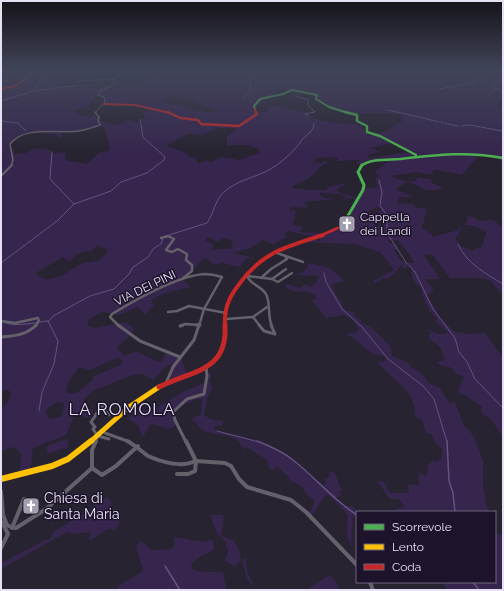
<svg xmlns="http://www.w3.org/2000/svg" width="504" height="591" font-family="Raleway,sans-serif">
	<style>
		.green { fill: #36264d; fill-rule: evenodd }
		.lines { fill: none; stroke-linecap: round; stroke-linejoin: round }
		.stream-far1 { stroke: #645281; stroke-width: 1 }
		.stream { stroke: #645281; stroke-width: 1.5 }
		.street-far5 { stroke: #64616a; stroke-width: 1 }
		.street-far4 { stroke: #64616a; stroke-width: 1.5 }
		.street-far3 { stroke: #64616a; stroke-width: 2 }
		.street-far2 { stroke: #64616a; stroke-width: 2.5 }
		.street-far1 { stroke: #64616a; stroke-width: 3 }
		.street { stroke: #64616a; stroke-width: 4 }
		.fast-far2 { stroke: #4caf50; stroke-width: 2 }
		.fast-far1 { stroke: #4caf50; stroke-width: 2.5 }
		.fast { stroke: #4caf50; stroke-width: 3 }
		.slow-far1 { stroke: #ffc107; stroke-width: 5 }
		.slow { stroke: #ffc107; stroke-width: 6 }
		.jam-far4 { stroke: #c62828; stroke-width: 2 }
		.jam-far3 { stroke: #c62828; stroke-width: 2.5 }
		.jam-far2 { stroke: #c62828; stroke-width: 3 }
		.jam-far1 { stroke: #c62828; stroke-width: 4 }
		.jam { stroke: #c62828; stroke-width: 5 }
		.labels { text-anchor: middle; stroke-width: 3; stroke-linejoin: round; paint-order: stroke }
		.poi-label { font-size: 12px; fill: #e6e1f2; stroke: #1d132b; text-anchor: start }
		.street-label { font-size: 12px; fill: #e6e1f2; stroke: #1d132b }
		.near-poi-label { font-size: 14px; fill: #e6e1f2; stroke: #1d132b; text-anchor: start }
		.near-quarter-label { font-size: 17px; letter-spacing: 1px; fill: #e6e1f2; stroke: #1d132b }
	</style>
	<rect width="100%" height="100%" fill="#272330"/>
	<!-- green -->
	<g class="green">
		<path d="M1 70H86V72L71 75 99 74 72 75 71 83C79 83 83 85 92 85L95 87C102 88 107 88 113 84L104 83 113 82 114 79 125 72 123 70H132L116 79 115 81 119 82 118 84 140 81 142 80 141 79 151 80 142 76 170 70H222L220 72 231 73 228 72 242 70 235 74 247 75 259 72V70H471L487 75V78L503 75V101H498L496 108 503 109V162L500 161 501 158 479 155 462 175 438 170 432 171 434 175 416 172 390 176C398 179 408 183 417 181L416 178H422L433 180 430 182 444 188C423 195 424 186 407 182L395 189 413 197H399L397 203 414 204 415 207 427 209 422 228 432 234V237L458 230 460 226 461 229 458 235 456 237V240L459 242 457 244 473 251 474 249 482 247 481 245 484 244 483 242 486 235V231L473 226 460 224H465L468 219 466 216 474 217 479 221H487L488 219 497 222 498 225 503 227V293H498L501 291C496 289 495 285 492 282 484 276 460 279 450 278L432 254 424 255 440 279H425L435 292 430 290 432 293 427 295 440 318 456 333 459 332 465 334 485 333 503 358V437L490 418 482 414 481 411 482 407 465 395 460 394 458 389 464 377 455 373 452 368 440 365 437 362 445 360 440 347 430 339 428 335 431 334 428 330 429 329C434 334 439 334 446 334L447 331 435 321 437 318 430 312 421 292 422 291 421 286 417 285 412 277 411 267 407 266V269L403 268V265L398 268V270L389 278H384L375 283 373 281 394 270 381 253 356 244 303 242 310 239 320 241V239L324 236 322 235 316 237 287 231 284 235 287 236 274 245 263 240 250 248 233 253 251 257 245 260 239 267 223 263 214 265 206 258 203 259 190 274 182 278V279L191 287 168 292 151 300 154 305 145 315 138 307 119 315 102 312 88 320V326L94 328 126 322 134 329 131 335 118 346 117 349 125 356 136 351 161 363 167 351 180 357 188 375C182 378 175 382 169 377L175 364 166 366 153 380 143 374 133 375 94 390 83 400 93 412 91 418 74 415 66 435 33 448 30 471 20 473 21 454 14 447 1 451V410L9 400 11 393 8 390 1 391V366L2 363H1ZM278 88 316 96 314 97C324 107 343 112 357 115L359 113 399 114 404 122 396 124C391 131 376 134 368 136L362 126C348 122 314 125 307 112 294 111 280 104 267 106L269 109 267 112H257L256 106 261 104 263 100 262 99 275 96 272 93 280 91 277 90ZM94 96 104 97 105 102 104 104 135 105 151 108 142 113 146 116 141 119 140 123 122 118 126 120C120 129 109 123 100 120L101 116 92 115 91 117 83 116 74 112 75 110 86 107 94 100ZM172 96 187 99 218 111C202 116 178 103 162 102ZM98 126H102L105 129 110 148 109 151 100 152 87 164 66 160 64 158 66 155 65 152 53 153 49 150 34 148 26 153 14 154V150H11L10 143C21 131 32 133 47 132V134H55V136L60 138 63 136 61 134 63 132 81 131ZM217 128H237L227 137V146C238 144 251 144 260 150L259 153 239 160 221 157 212 162 206 161 198 163 195 158 189 157 187 154 166 145 188 134 202 135ZM393 143 419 155 407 152 370 158 368 156 369 154 380 152 373 148 365 149ZM328 157 337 158 338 160 334 161 361 160 355 163 363 165 386 160 387 162 375 171 378 176 375 178 378 188 361 187V194L357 198 336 191 340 187 347 185C342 183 334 186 328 187L326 190H311L292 188 294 185 308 179 321 166 328 163 325 161 320 163 313 161 315 159ZM320 193 341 194 347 197 341 200 353 198 357 200 348 220 351 221V224L348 226 342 225 325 234 299 232 303 227 293 225 296 211 289 210 291 207 307 208V205L304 202 336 199 325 198 319 194ZM377 207 381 208 382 210 378 212 383 221 382 222 384 226H377L371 218 369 211ZM208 237H209L217 242 218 241 225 238 230 240 233 244 231 246 234 248 211 250 214 244 205 241ZM388 240H398L412 258 414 263 402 262 394 250 398 248 395 244 390 243ZM97 245 108 250C106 256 98 262 92 262 88 263 86 262 83 263 70 269 49 289 36 273L63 257 69 262C74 255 82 250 91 252ZM117 358 122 360V364L92 377 94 379C86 385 76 398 66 392L68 383 79 367 90 370ZM57 402 64 403 62 416 50 419 46 414V410Z"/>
		<path d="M308 263 330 268 345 281 332 284 334 291 342 303V306L345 310 355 313 354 315 362 321 360 323C363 324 367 324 369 326 371 326 389 345 390 346 391 349 392 351 391 355 395 358 405 361 411 364L409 366 421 373 429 383 440 388 449 403 452 404 454 400 455 402 464 426 470 431 475 440 483 461V485L488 512H395L397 508 405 507 399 499H390L378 482 383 481 390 493H409L408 485H420L418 478 419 474 422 473 424 476 427 475 428 471 427 466 433 460 437 462 441 459 443 450 435 443 432 435 426 433 422 420 414 416C420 394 390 378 379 364V362L386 361 385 356C368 357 360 340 346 334L356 332 359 329 352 319 344 315 326 318 312 300 316 299V296L305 291V292L293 291 286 288V285L287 284 300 288 305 284 310 287 317 282V279L320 277 317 275 303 276 294 274C302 273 307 272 308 263Z"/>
		<path d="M211 372 210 383 213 387 207 398 204 415 210 419 223 421V425L214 426 215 430C226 435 242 435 254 440 285 451 299 465 322 487L326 484 324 480 329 477 331 471 335 473 338 480V484L343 491H337L341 494 340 497H334L343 507 353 506 355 509V513L357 515V518L354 515 353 517 351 547 347 536 348 515 328 494C320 499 318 510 310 516L308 514 313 507 314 500 306 494 302 487 290 480 288 476 279 469V467H276L273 471 269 468 267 460 248 448 246 447 244 450C242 447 240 442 237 440 225 431 202 438 195 421H192L193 418 201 414 202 399H196L174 410 177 423 172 429 151 424 142 438 139 426 128 419 138 409 152 411 181 393 206 382 207 374Z"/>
		<path d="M68 439V447L47 454V446Z"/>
		<path d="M107 497 111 502 109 515 113 517 118 515 122 517 118 526 114 530H111V528C103 531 97 537 89 541L90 532 75 534 67 532 1 569V563L45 540 50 539 54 531 88 512 93 506Z"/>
		<path d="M210 515H224L221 536 233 540 239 550 241 560 247 558C244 569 251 580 256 589L247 579 242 560 234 566 225 561 228 551 225 541 217 533Z"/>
		<path d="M495 533 503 535V590H447L442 582H495Z"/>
		<path d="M174 537 203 542 213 539 214 550 198 558 191 564 192 569 202 572H223L226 587 225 590H116C122 581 135 578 143 570L136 546 140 542 144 543 151 550 171 549 174 545Z"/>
		<path d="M329 575 334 579 340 590H307Z"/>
	</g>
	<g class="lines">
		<!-- stream-far1 -->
		<g class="stream-far1">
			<path d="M195 70 250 75"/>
			<path d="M465 70 468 71 472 77"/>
			<path d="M497 81 493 84V87L503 91"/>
			<path d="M498 81 503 79"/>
			<path d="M461 84 474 83 472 78"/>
			<path d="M455 86 460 84"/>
			<path d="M439 89 454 86"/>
			<path d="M34 91 80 85"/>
			<path d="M490 93 496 89"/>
			<path d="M295 96 308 100V105L315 112 305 114 308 116"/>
			<path d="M243 98 250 91V75L265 70"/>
			<path d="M1 101 34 91 44 75 51 70"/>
			<path d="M388 110 401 113"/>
			<path d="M402 113 414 116"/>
			<path d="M415 116 439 122"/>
			<path d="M1 121 18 123 26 131"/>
			<path d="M441 122 443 123"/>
			<path d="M445 123 447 124"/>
			<path d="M448 124 458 126"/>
			<path d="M461 126 469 125 503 131"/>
			<path d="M301 141 313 129 314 123"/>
			<path d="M52 152 50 179 74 204"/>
			<path d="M379 180 382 192 380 205"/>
			<path d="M380 206 387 215V233L407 264"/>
			<path d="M169 235 207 223C214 213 215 199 225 191 237 181 252 178 265 172 279 165 291 154 301 142"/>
			<path d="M458 244C467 264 485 273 503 284"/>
			<path d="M1 263 57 221 74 204 111 191 121 182 147 173 164 160 165 157 143 137 140 119"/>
			<path d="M409 265 415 272 433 309 455 338 459 352 467 362 475 379 503 408"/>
			<path d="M324 273 326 282 342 309 362 327 388 359 423 386 434 399 447 442"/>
			<path d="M3 322C17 328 34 322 49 321L53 316 90 296 114 289 130 273 132 268 148 257 154 248 161 244 163 238"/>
			<path d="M39 411 42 392 54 364 58 341 48 321"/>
			<path d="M217 431 259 442"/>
		</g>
		<!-- stream -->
		<g class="stream">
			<path d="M257 441C270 446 282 451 293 460 315 477 333 500 357 515"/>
			<path d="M447 441 449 481 453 493 455 512"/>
			<path d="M165 566 180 590"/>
			<path d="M473 582 479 590"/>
		</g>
		<!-- street-far5 -->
		<g class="street-far5">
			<path d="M130 72 137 73"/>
			<path d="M78 81 114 79"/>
			<path d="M95 113 105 102 104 97 98 95 101 91 116 83 113 81 118 76 131 70"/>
		</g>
		<!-- street-far4 -->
		<path class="street-far4" d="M11 166 13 160 10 144C25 125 58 134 79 131 86 130 93 127 100 125L98 120 99 117 95 112"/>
		<!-- street-far3 -->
		<path class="street-far3" d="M1 176 12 165"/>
		<!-- street-far2 -->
		<g class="street-far2">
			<path d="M161 238 168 236 174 239 166 250 172 252 178 249 187 254 186 260 192 265V271L182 279"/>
			<path d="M277 253 303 262"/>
			<path d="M247 276 272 279 278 282 292 273"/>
			<path d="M247 276C251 285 261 286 266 294 271 303 267 316 272 326"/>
			<path d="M261 278 271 269 287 259 285 256"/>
			<path d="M272 279 286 269"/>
			<path d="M168 312 177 311 189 306 226 313"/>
			<path d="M253 317 267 307"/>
			<path d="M226 319 253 317 260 326"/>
			<path d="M1 321 15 323 38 318"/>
			<path d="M36 326 39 320"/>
			<path d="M119 326 110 317 112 314C135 300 178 276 204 274 210 274 216 275 222 277L204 309 199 326"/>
			<path d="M181 326 185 324 200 325"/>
		</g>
		<!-- street-far1 -->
		<g class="street-far1">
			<path d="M118 325 140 341 180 357"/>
			<path d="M196 325H200"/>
			<path d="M259 325 264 331 275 334 271 325"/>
			<path d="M180 326 183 325"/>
			<path d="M1 337C14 336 27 335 36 325"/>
			<path d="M166 383 173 367 194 340 199 325"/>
			<path d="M96 414 103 408 109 415"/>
			<path d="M105 433 130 442"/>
			<path d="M97 435 93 429 95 427 91 422 103 405"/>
			<path d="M98 436 109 439"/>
			<path d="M96 442 97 436"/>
			<path d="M186 442 175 420 173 412 187 399 204 394 207 376 206 366"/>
		</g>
		<!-- street -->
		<g class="street">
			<path d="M127 441C135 445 141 451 148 456 161 462 182 468 195 461"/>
			<path d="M196 461 225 463 231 466 239 479 247 487 291 500 306 512 357 565"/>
			<path d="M92 468 102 475 116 466 138 446"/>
			<path d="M92 468V450L96 441"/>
			<path d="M177 474H188L195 471 196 461 186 441"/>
			<path d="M1 491 3 515 7 525 11 527 16 528 46 509 92 468"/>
			<path d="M12 528 24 499"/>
			<path d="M1 548 8 534 2 522"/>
			<path d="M370 582 373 590"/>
		</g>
		<!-- fast-far2 -->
		<path class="fast-far2" d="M255 109 254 106 260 99 283 94 292 90 317 95 316 99 329 107 348 113"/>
		<!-- fast-far1 -->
		<g class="fast-far1">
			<path d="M345 112 357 115V121L367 126V132L380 136 416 155"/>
			<path d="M361 166C371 158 389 160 400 159 435 155 468 151 503 158"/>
		</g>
		<!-- fast -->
		<path class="fast" d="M342 226 363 190 364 185 358 172 362 165"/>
		<!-- slow-far1 -->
		<path class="slow-far1" d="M90 442 129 407 159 387"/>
		<!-- slow -->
		<path class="slow" d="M1 479 52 466 68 459 91 441"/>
		<!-- jam-far4 -->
		<g class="jam-far4">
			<path d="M1 89 15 86 25 79 24 77 34 73 35 70"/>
			<path d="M104 104 135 105 170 113"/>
			<path d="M255 109 256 113"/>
		</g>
		<!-- jam-far3 -->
		<path class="jam-far3" d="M168 112 180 118 198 120 201 124 239 126 257 114 256 112"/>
		<!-- jam-far2 -->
		<path class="jam-far2" d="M320 236 342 226"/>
		<!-- jam-far1 -->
		<path class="jam-far1" d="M225 326C224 308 229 297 240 283 264 251 286 247 323 235"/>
		<!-- jam -->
		<path class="jam" d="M159 387C192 370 228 372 225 325"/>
	</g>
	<!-- sky -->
	<linearGradient id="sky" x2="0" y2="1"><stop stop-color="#15131a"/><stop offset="0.46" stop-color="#414559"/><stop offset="1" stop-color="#414559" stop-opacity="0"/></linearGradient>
	<rect width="504" height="153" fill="url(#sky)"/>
	<!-- icons -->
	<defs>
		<g id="church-square" transform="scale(0.9)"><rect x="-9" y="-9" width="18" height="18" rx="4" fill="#a39eae" stroke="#1d132b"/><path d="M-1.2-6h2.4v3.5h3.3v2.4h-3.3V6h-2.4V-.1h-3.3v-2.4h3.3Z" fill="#fff"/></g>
	</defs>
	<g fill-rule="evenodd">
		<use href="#church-square" x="347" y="224"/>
		<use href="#church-square" x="31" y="506"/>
	</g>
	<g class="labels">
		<!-- poi labels -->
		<g class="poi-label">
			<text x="360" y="221">Cappella<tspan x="360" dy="14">dei Landi</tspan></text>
		</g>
		<!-- street labels -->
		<g class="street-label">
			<text transform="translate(145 288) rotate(-26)" y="4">VIA DEI PINI</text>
		</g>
		<!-- near-poi labels -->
		<g class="near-poi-label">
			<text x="44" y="503">Chiesa di<tspan x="44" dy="16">Santa Maria</tspan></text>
		</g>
		<!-- near-quarter labels -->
		<g class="near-quarter-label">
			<text x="122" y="415">LA ROMOLA</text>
		</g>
	</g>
	<!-- border -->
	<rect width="504" height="591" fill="none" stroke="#e6e1f2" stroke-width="4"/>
	<!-- legend -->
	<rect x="356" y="511" width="140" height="72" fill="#1d132b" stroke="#6d657b"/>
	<rect x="364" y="524" width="20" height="6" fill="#4caf50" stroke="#6d657b"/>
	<text x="392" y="531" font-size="12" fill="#e6e1f2">Scorrevole</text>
	<rect x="364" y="544" width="20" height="6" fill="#ffc107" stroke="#6d657b"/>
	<text x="392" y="551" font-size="12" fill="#e6e1f2">Lento</text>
	<rect x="364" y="564" width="20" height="6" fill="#c62828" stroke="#6d657b"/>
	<text x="392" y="571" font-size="12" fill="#e6e1f2">Coda</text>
</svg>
